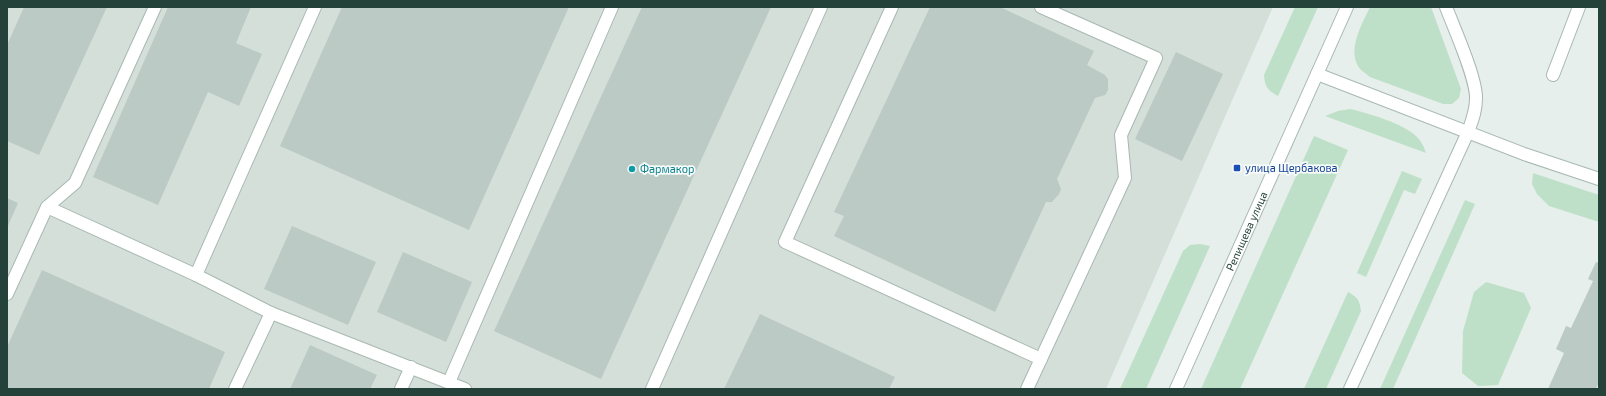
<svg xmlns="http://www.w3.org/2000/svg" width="1606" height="396" font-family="'Exo 2',sans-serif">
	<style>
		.built { fill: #d4dfda }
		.green { fill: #bfe0c8 }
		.building { fill: #bbcac4 }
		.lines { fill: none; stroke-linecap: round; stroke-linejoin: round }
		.minor-casing { stroke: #a8b8b2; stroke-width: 14 }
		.minor { stroke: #fff; stroke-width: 12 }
		.transit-dot { fill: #1a4fb4; stroke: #f7fbf9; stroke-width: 1.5 }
		.culture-dot { fill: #0f9aa8; stroke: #f7fbf9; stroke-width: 1.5 }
		.labels { text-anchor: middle; stroke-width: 3.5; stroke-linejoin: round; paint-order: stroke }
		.transit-label { font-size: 11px; fill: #164399; stroke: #f7fbf9; text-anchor: start }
		.culture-label { font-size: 11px; fill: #0d838f; stroke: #f7fbf9; text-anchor: start }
		.street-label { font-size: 11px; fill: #24423a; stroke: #f7fbf9 }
	</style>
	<rect width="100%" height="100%" fill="#e6efeb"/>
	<!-- built -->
	<path class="built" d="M7 7H1273L1106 389H7Z"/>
	<!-- green -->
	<g class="green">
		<path d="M1295 7H1318L1278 96C1268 90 1265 88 1264 75Z"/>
		<path d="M1370 7H1431L1461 89 1459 98 1452 104H1443L1370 77C1367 74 1363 72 1360 69 1346 51 1362 24 1370 7Z"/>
		<path d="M1350 109C1368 113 1405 124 1417 137 1422 142 1424 147 1426 153L1325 116 1338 111Z"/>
		<path d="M1314 136 1348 150 1240 389H1201Z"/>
		<path d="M1402 171 1422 179 1415 194 1404 190 1366 277 1357 273Z"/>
		<path d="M1533 173 1599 195V222L1549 206 1537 194 1532 184Z"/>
		<path d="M1465 200 1475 204 1393 389H1380Z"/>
		<path d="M1200 244 1210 246 1146 389H1120L1183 251 1190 245Z"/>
		<path d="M1486 282 1524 293 1531 308 1498 385 1478 386 1462 373 1463 331 1474 292Z"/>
		<path d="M1348 292C1358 298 1359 299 1361 311L1326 389H1304Z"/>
	</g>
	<!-- building -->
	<g class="building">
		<path d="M24 7H107L39 155 7 141V45Z"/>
		<path d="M168 7H251L236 43 262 54 239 106 208 92 158 205 93 177Z"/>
		<path d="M342 7H569L469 230 280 146Z"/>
		<path d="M642 7H771L601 379 494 331Z"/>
		<path d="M930 7H1000L1094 51 1087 65 1105 75 1108 79V90L1105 95 1095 98 1057 179 1061 189 1059 194 1052 202H1046L995 312 834 236 844 216 834 212Z"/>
		<path d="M1176 52 1223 74 1182 161 1135 139Z"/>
		<path d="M7 198 18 203 7 228Z"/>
		<path d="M292 226 376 262 348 325 264 289Z"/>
		<path d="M403 252 472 282 446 342 377 312Z"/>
		<path d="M1596 262 1599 263V382L1596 389H1548L1564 353 1556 349 1566 326 1571 328 1593 281 1588 279Z"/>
		<path d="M42 270 225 352 209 389H7V347Z"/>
		<path d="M760 314 895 377 889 389H724Z"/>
		<path d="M310 345 377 375 370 389H290Z"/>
	</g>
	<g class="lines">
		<!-- minor casing -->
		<g class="minor-casing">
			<g id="minor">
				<path d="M892 7 785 242 1041 359"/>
				<path d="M1317 74 1524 154 1599 179"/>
				<path d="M1553 75 1579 7"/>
				<path d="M47 207 196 275 271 313 465 389"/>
				<path d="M196 275 315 7"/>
				<path d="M7 294 47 207 75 183 155 7"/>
				<path d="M449 382 612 7"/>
				<path d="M235 389 271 313"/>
				<path d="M401 389 411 367"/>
				<path d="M652 389 821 7"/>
				<path d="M1027 389 1125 178 1121 135 1156 58 1041 7"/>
				<path id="s1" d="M1176 389 1347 7"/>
				<path d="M1350 389 1468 132C1472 121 1476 111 1476 99 1477 79 1454 28 1446 7"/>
			</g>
		</g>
		<!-- minor -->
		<use href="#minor" class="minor"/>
	</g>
	<!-- markers -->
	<rect class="transit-dot" x="1233" y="164" width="8" height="8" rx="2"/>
	<circle class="culture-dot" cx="632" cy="169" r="4"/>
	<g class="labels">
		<!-- transit labels -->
		<g class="transit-label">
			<text x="1245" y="172">улица Щербакова</text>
		</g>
		<!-- culture labels -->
		<g class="culture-label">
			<text x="640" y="173">Фармакор</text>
		</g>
		<!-- street labels -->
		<g class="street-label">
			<text dy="4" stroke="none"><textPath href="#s1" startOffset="173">Репищева улица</textPath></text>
		</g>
	</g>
	<!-- border -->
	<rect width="1606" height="396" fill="none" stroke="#24423a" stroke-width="16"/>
</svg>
